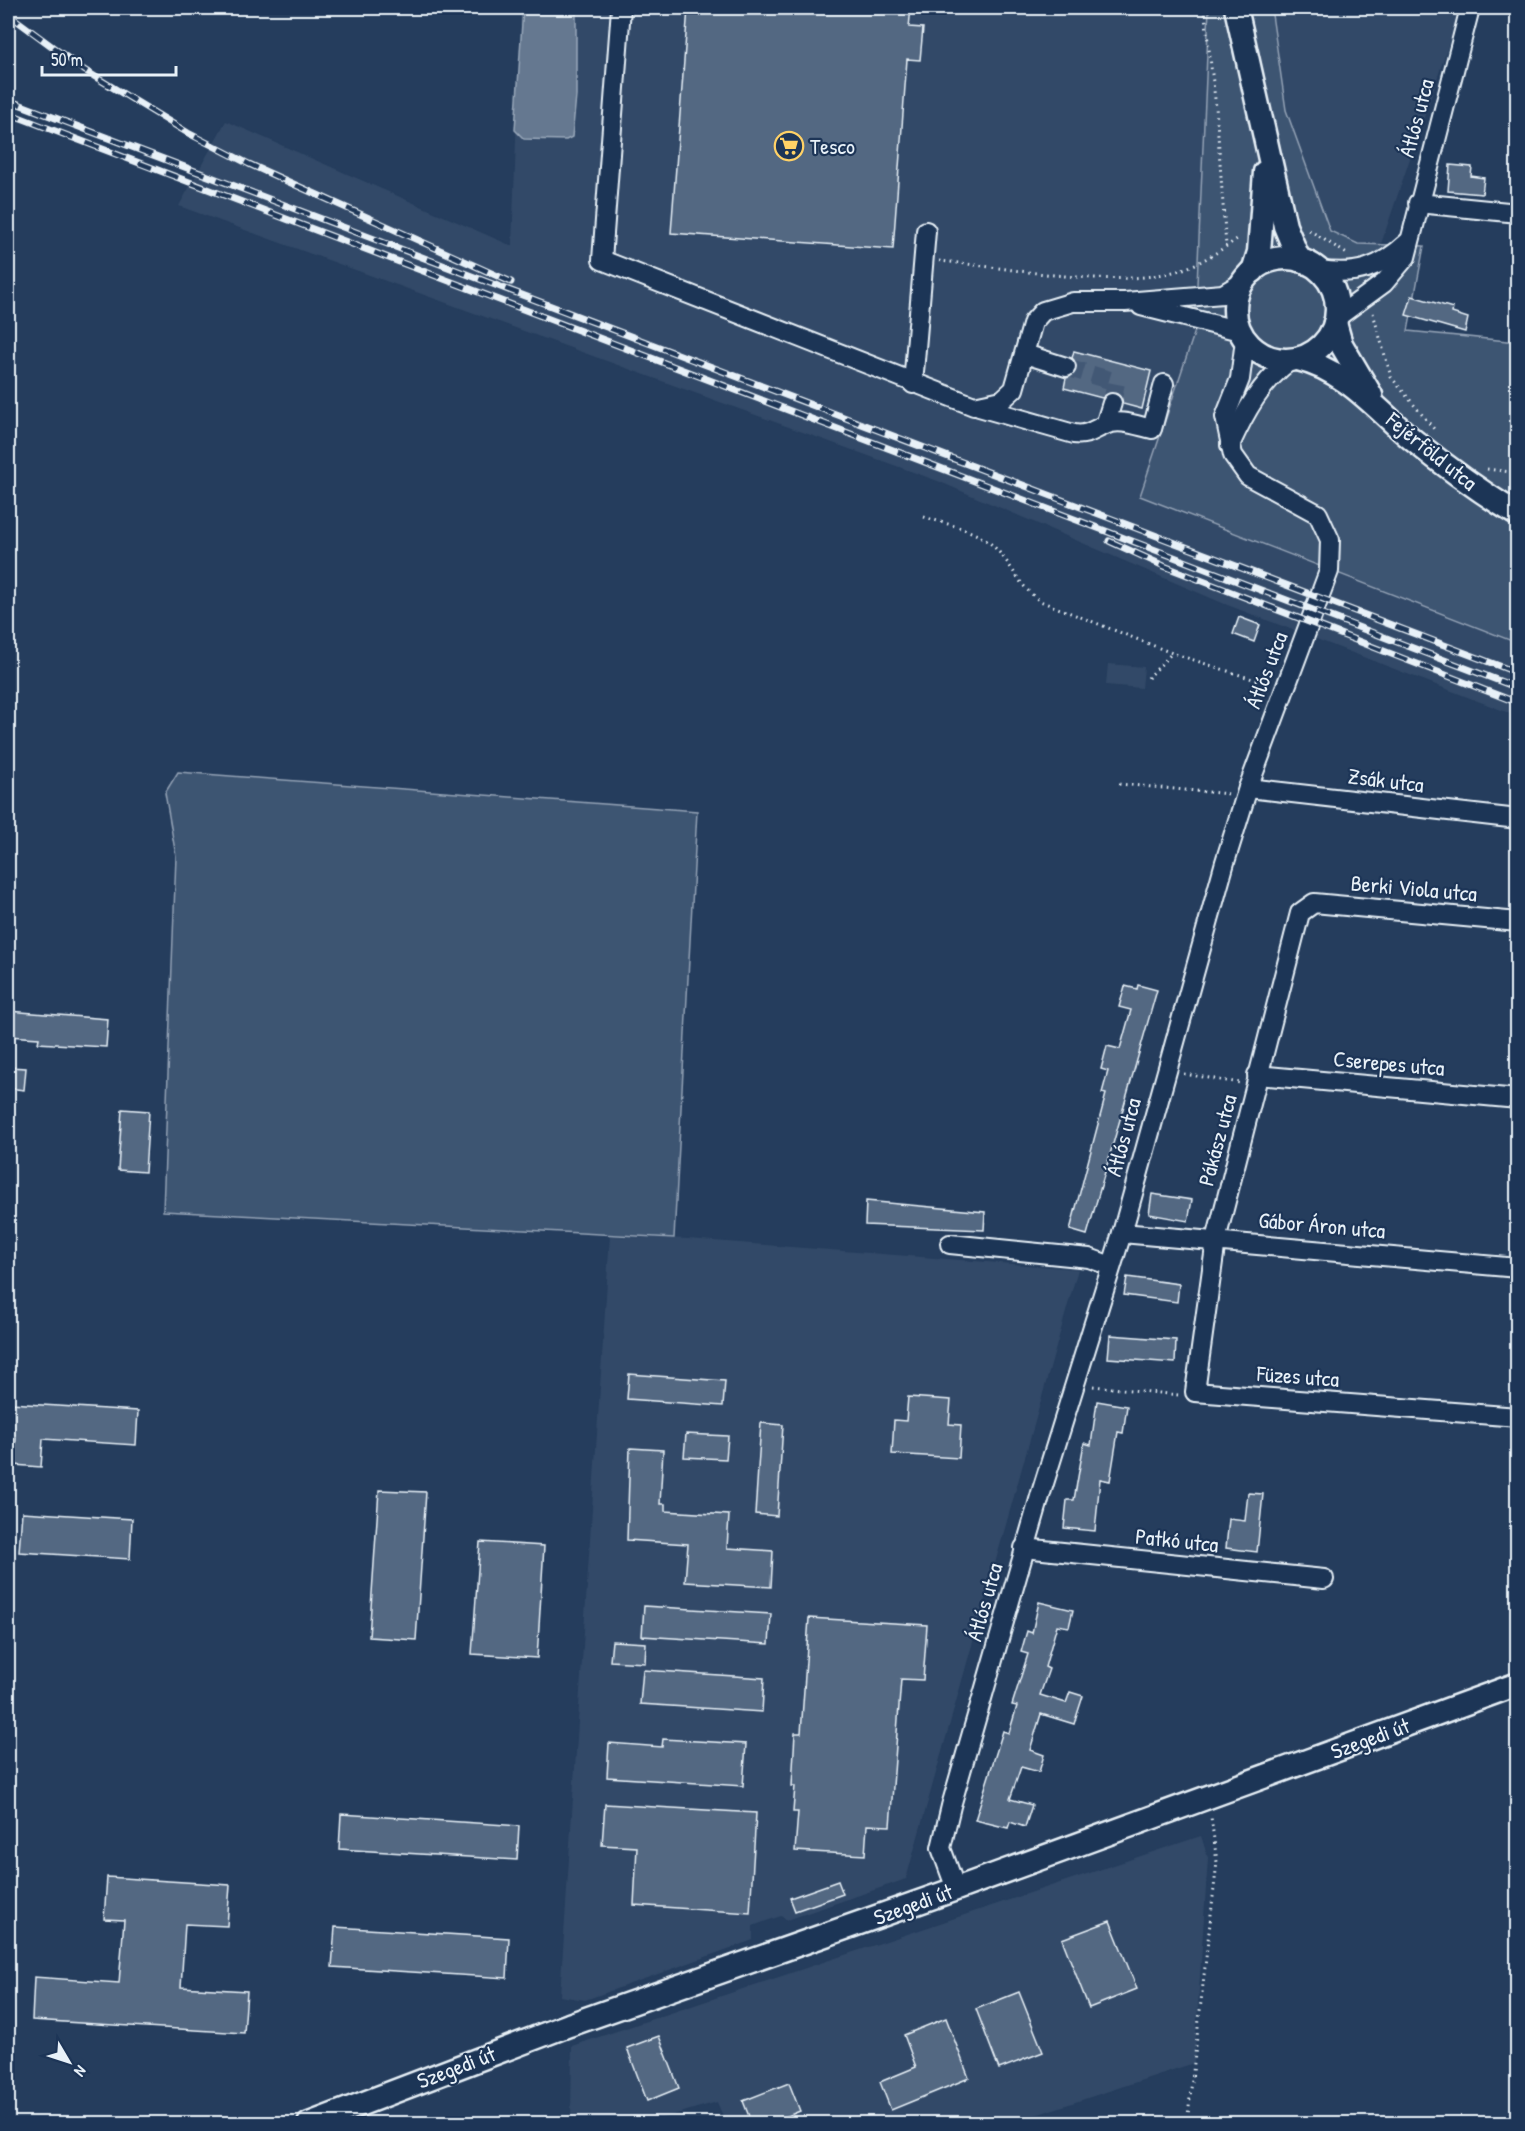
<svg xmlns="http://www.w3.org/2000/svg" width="1525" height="2131" font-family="'Patrick Hand',sans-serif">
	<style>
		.built { fill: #334a68 }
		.green { fill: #3e5472; stroke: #93a2b5; stroke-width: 1.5 }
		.water { fill: #657890; stroke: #99a8ba; stroke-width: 1.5 }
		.building { fill: #536782; stroke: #e8f1f8; stroke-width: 1.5 }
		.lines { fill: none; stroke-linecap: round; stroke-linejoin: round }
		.minor-tunnel { stroke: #425874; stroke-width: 18; stroke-dasharray: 18 9; stroke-linecap: butt }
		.minor-casing { stroke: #e8f1f8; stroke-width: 22 }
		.major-casing { stroke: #e8f1f8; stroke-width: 27 }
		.path { stroke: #e8f1f8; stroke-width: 3; stroke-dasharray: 1.5 4.5; stroke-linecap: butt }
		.minor { stroke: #1d3557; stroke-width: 18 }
		.major { stroke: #1d3557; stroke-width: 22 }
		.rail-casing { stroke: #e8f1f8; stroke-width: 7 }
		.rail { stroke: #1d3557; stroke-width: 4.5; stroke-dasharray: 14; stroke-linecap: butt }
		.labels { text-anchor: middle; stroke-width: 4.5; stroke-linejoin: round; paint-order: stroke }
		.street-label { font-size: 22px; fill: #e8f1f8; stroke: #1d3557 }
		.poi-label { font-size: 22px; fill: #e8f1f8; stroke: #1d3557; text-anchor: start }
	</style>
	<rect width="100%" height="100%" fill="#253d5d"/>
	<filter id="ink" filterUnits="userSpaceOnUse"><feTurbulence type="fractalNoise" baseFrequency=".0167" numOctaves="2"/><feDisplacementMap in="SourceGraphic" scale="12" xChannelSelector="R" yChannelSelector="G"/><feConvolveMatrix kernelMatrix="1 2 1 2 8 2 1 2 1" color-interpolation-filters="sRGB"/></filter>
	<g filter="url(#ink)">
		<!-- built -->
		<g class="built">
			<path d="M521 8H1209L1195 331 1140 496 1517 643V716L1225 604 938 481 179 206 226 121 512 246Z"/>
			<path d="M1271 8H1461L1381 244H1358L1330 231 1286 110Z"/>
			<path d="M1108 664 1144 667 1142 688 1106 685Z"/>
			<path d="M610 1236 688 1239 1078 1269 906 1879 787 1920 781 1916 766 1921 753 1926V1940L585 2000 560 1996Z"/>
			<path d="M1201 1836 1208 1858 1194 2063 1011 2123H726L717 2102 646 2123 571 2124 572 2046Z"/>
		</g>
		<!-- green -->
		<g class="green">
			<path d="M1209 8H1271L1286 110 1330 231 1358 244 1424 246 1408 331 1517 342V643L1140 496 1195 331Z"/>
			<path d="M178 772 697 811 674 1238 163 1211 176 856 165 793Z"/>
		</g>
		<!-- water -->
		<path class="water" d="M523 8H576V96L572 137 566 140 524 139 515 130Z"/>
		<!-- building -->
		<g class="building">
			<path d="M688 8H911L909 27 923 28 920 60 907 59 893 249 671 233Z"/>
			<path d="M1450 165 1472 167 1471 176 1484 178 1482 194 1448 191Z"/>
			<path d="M1412 296 1453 308 1452 313 1468 318 1465 332 1406 315Z"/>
			<path d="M1074 351 1151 371 1142 409 1123 404 1121 396 1115 392H1109L1102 398 1064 388 1066 378 1073 376 1077 370V364L1072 358Z"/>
			<path d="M1239 617 1260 625 1254 642 1233 634Z"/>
			<path d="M1138 985 1157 990 1087 1235 1070 1230 1106 1094 1102 1093 1108 1071 1101 1069 1107 1046 1120 1049 1131 1010 1119 1007 1125 986 1137 989Z"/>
			<path d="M8 1011 108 1019 106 1047 38 1043 39 1038 8 1036Z"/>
			<path d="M8 1067 26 1068 24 1090 8 1088Z"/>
			<path d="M122 1109 149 1111 145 1172 118 1170Z"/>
			<path d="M1152 1194 1192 1200 1188 1221 1149 1214Z"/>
			<path d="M866 1201 985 1212 984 1230 865 1225Z"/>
			<path d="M1127 1277 1179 1284 1177 1302 1124 1295Z"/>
			<path d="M1110 1335 1176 1340 1175 1363 1108 1358Z"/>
			<path d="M629 1374 725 1381 723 1406 627 1399Z"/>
			<path d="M908 1397 951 1400 949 1424 961 1425 959 1458 892 1454 894 1420 906 1421Z"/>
			<path d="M1097 1401 1127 1406 1123 1433 1118 1432 1110 1481 1100 1479 1095 1531 1064 1528 1067 1500H1074L1084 1443 1091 1445Z"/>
			<path d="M10 1403 138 1411 136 1445 43 1439 41 1467 14 1465 16 1437H8Z"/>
			<path d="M761 1423 783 1425 777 1516 755 1514Z"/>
			<path d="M686 1434 728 1436 726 1459 684 1457Z"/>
			<path d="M630 1448 663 1450 660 1504H665V1511L729 1515 727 1548 773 1551 771 1587 685 1582 688 1544 627 1540Z"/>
			<path d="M379 1490 426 1492 416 1640 369 1637Z"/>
			<path d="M1248 1493 1263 1494 1257 1552 1226 1548 1229 1519 1245 1521Z"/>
			<path d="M22 1512 132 1519 130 1559 19 1552Z"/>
			<path d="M480 1542 544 1546 537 1658 472 1654Z"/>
			<path d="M1039 1602 1073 1610 1069 1627 1057 1625 1045 1667 1049 1669 1040 1695 1066 1703 1070 1692 1083 1696 1074 1724 1041 1714 1030 1750 1044 1755 1039 1772 1021 1767 1010 1799 1032 1805 1025 1827 1010 1822 1008 1828 975 1820 1003 1731 1009 1733 1017 1706 1012 1705 1028 1654 1021 1652 1027 1631 1032 1633Z"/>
			<path d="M644 1606 771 1614 769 1644 642 1636Z"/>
			<path d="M809 1618 927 1625 923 1680 901 1679 890 1826 867 1825 865 1855 795 1851 798 1812H793L795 1786H792L795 1733H801Z"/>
			<path d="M612 1641 646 1643 645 1663 610 1661Z"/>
			<path d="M643 1670 764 1678 762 1712 640 1704Z"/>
			<path d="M663 1739 746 1744 743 1786 607 1777 609 1743 662 1747Z"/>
			<path d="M605 1804 756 1813 750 1913 634 1905 637 1847 602 1845Z"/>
			<path d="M341 1814 519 1826 517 1860 339 1849Z"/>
			<path d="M107 1877 230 1885 227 1926 185 1924 181 1987 247 1991 244 2033 32 2020 34 1977 119 1983 124 1920 104 1919Z"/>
			<path d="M838 1881 843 1894 795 1911 790 1898Z"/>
			<path d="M1110 1921 1137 1989 1089 2008 1062 1939Z"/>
			<path d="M335 1927 509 1938 507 1978 332 1967Z"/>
			<path d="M1019 1992 1043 2052 999 2069 976 2009Z"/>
			<path d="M946 2018 969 2078 891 2110 880 2082 916 2067 904 2035Z"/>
			<path d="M659 2036 679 2088 647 2101 627 2048Z"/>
			<path d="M789 2083 800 2111 768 2124H752L743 2101Z"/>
		</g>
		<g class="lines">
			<!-- minor-tunnel -->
			<path class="minor-tunnel" d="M1066 367 1116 382 1112 403"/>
			<!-- minor casing -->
			<g class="minor-casing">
				<g id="minor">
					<path d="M621 8 602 260 974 406 1002 400 1014 389 1033 322 1043 311 1073 302H1125L1223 294 1243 282"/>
					<path d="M1418 203 1518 213"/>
					<path d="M1319 270C1357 276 1380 268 1408 242"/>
					<path d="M1141 306 1240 331"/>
					<path d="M1336 318 1384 283 1406 257 1470 8"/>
					<path d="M1025 354 1066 367"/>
					<path d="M913 384 926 231"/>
					<path d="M979 407 1074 434C1088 436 1093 430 1105 425 1119 418 1138 426 1152 429L1164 384"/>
					<path d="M1105 425 1112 403"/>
					<path d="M1230 445C1245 412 1261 382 1291 360"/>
					<path d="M1248 788 1518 819"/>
					<path d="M1518 922 1314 903 1300 913 1216 1240 1195 1392 1518 1417"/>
					<path d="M1257 1075 1518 1099"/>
					<path d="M1122 1233 1518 1268"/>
					<path d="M950 1244 1089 1258 1111 1266"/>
					<path d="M1024 1548 1324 1579"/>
					<path d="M956 1889 941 1848 951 1806 1041 1493 1122 1233 1225 862 1248 788 1329 571 1330 540 1318 514 1248 476 1233 455 1225 417 1240 379 1245 340"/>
				</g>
			</g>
			<!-- major casing -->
			<g class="major-casing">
				<g id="major">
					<path d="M1236 8 1285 226 1299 260"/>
					<circle cx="1286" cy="309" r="51"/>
					<path d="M1253 271 1259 252 1265 172"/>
					<path d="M1335 323 1341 344 1371 395"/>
					<path d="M1298 359C1346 370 1377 410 1413 440 1446 467 1481 492 1518 515"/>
					<path d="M309 2124 569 2025 956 1889 1518 1684"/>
				</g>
			</g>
			<!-- path -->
			<g class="path">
				<path d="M1204 8 1216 107 1226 246"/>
				<path d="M1309 230 1347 254"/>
				<path d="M939 261C1010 267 1113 291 1180 270 1202 263 1221 250 1240 237"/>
				<path d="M1373 313 1391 377 1434 429"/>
				<path d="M1487 469 1518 473"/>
				<path d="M924 517C949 525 980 530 997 550 1015 569 1017 584 1040 601L1172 653 1268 684"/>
				<path d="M1148 678 1172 653"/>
				<path d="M1119 784 1230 794"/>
				<path d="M1184 1074 1240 1083"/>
				<path d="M1093 1386 1179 1395"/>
				<path d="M1187 2124 1217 1862 1211 1817"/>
			</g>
			<!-- minor -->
			<use href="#minor" class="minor"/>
			<!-- major -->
			<use href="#major" class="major"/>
			<!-- rail casing -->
			<g class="rail-casing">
				<g id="rail">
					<path d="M8 14 84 70 188 133 249 164 511 282"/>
					<path d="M8 100 1518 673"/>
					<path d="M8 113 1518 688"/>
					<path d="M1109 541 1164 566 1518 703"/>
				</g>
			</g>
			<!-- rail -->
			<use href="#rail" class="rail"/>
		</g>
	</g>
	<!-- icons -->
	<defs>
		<g id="supermarket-ring" transform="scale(1.5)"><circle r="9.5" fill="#1d3557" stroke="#ffd166" stroke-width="1.5"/><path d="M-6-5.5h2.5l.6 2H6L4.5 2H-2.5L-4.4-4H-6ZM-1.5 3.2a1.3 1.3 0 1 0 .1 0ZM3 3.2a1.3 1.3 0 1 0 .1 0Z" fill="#ffd166"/></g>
	</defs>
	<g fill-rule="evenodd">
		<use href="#supermarket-ring" x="789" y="146"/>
	</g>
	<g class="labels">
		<!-- street labels -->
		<g class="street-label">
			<text transform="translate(1416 118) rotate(-75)" y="8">Átlós utca</text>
			<text transform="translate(1432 451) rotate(39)" y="8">Fejérföld utca</text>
			<text transform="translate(1266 670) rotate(-69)" y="8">Átlós utca</text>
			<text transform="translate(1386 780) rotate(7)" y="8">Zsák utca</text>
			<text transform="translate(1414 888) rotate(5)" y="8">Berki Viola utca</text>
			<text transform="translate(1389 1063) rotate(5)" y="8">Cserepes utca</text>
			<text transform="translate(1123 1137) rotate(-75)" y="8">Átlós utca</text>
			<text transform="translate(1217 1140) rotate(-75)" y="8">Pákász utca</text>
			<text transform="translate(1322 1225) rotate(5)" y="8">Gábor Áron utca</text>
			<text transform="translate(1298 1376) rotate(4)" y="8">Füzes utca</text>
			<text transform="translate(1177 1540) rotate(6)" y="8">Patkó utca</text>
			<text transform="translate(984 1602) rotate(-74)" y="8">Átlós utca</text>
			<text transform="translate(1370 1738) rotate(-20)" y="8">Szegedi út</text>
			<text transform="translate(913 1904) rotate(-20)" y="8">Szegedi út</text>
			<text transform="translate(456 2067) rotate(-21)" y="8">Szegedi út</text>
		</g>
		<!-- poi labels -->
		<g class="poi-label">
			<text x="810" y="154">Tesco</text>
		</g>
	</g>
	<!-- margin -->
	<rect width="1525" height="2131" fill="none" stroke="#1d3557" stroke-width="30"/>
	<rect x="15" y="15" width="1495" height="2101" fill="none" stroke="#e8f1f8" stroke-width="2" filter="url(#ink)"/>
	<!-- north arrow -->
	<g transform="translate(69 2062) rotate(129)" stroke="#1d3557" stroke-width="4.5" paint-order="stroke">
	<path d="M0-4.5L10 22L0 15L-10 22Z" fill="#e8f1f8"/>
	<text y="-9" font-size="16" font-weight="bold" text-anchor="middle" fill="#e8f1f8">N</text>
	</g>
	<!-- scale -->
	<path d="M42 66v9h134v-9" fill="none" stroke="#e8f1f8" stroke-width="3"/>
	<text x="51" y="66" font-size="18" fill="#e8f1f8" stroke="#1d3557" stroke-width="4.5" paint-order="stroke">50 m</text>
</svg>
